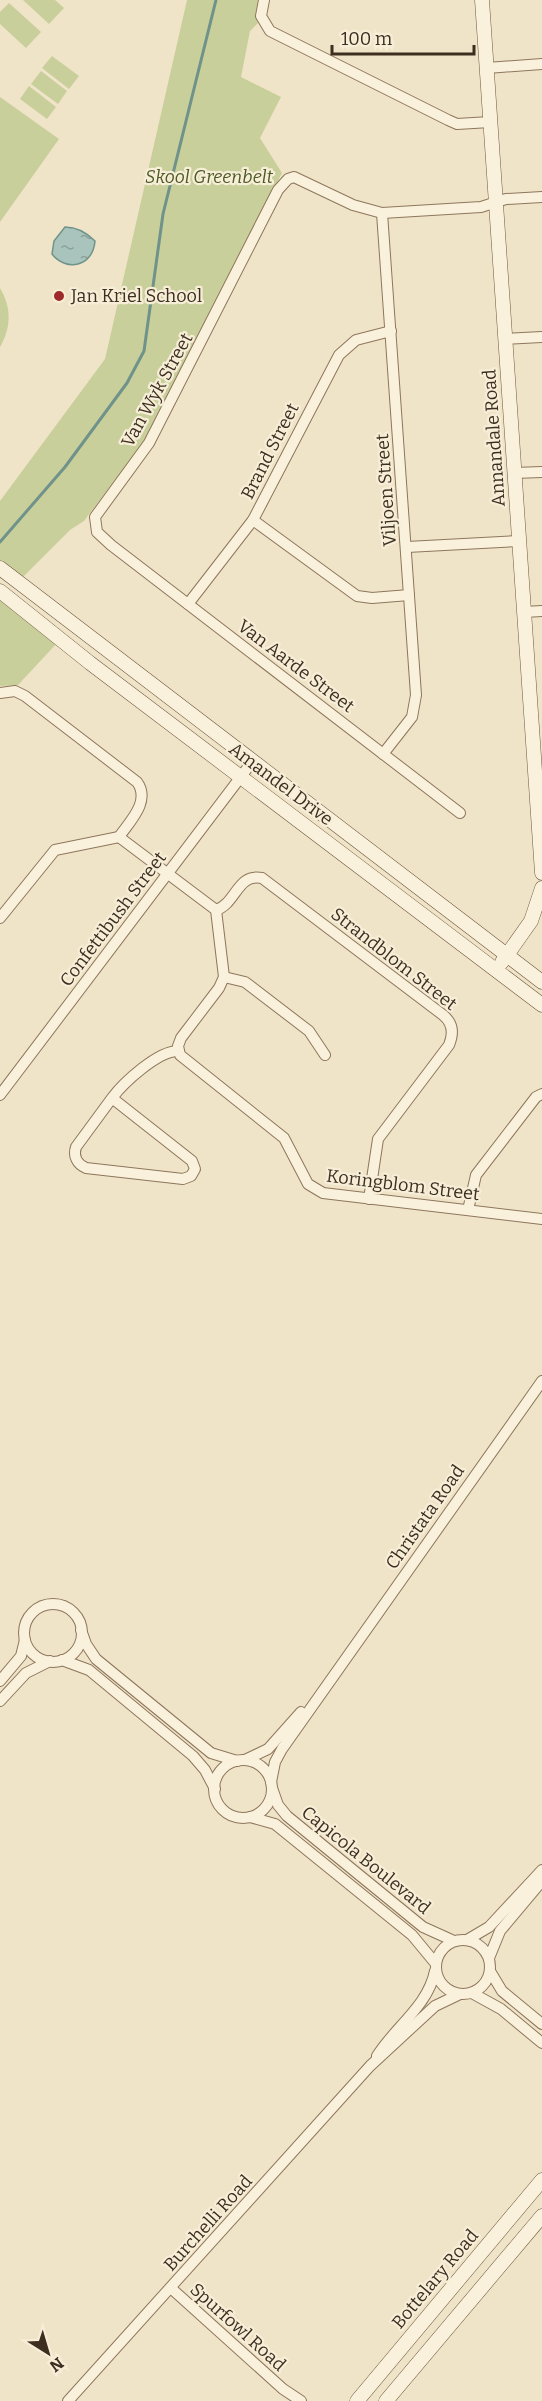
<svg xmlns="http://www.w3.org/2000/svg" width="542" height="2401" font-family="Bitter,serif">
	<style>
		.park { fill: #c9cf9b }
		.water { fill: url(#water-ripples); stroke: #6f938a; stroke-width: 1.5 }
		.lines { fill: none; stroke-linecap: round; stroke-linejoin: round }
		.stream { stroke: #6f938a; stroke-width: 3 }
		.street-casing { stroke: #8d765c; stroke-width: 12 }
		.secondary-casing { stroke: #6f573f; stroke-width: 15 }
		.street { stroke: #faf1dc; stroke-width: 10 }
		.secondary { stroke: #faf1dc; stroke-width: 14 }
		.poi-dot { fill: #9e2a2b; stroke: #f7eed8; stroke-width: 2 }
		.labels { text-anchor: middle; stroke-width: 4.5; stroke-linejoin: round; paint-order: stroke }
		.park-label { font-size: 18px; font-style: italic; fill: #4d5a26; stroke: #f7eed8 }
		.poi-label { font-size: 18px; fill: #3d2e20; stroke: #f7eed8; text-anchor: start }
		.street-label { font-size: 18px; fill: #3d2e20; stroke: #f7eed8 }
	</style>
	<defs>
		<pattern id="water-ripples" width="26" height="14" patternUnits="userSpaceOnUse" patternTransform="scale(1.5)"><rect width="26" height="14" fill="#a9c4bc"/><path d="M2 4q2-2 4 0t4 0M15 11q2-2 4 0t4 0" fill="none" stroke="#8ba098"/></pattern>
	</defs>
	<rect width="100%" height="100%" fill="#f0e4c8"/>
	<!-- park -->
	<g class="park">
		<path d="M23 0H55L64 8 49 24Z"/>
		<path d="M187 0H258L256 12 258 23 250 31 241 77 281 97 260 138 282 173 143 442 84 521 70 530 13 587 0 578V501L105 359Z"/>
		<path d="M9 3 41 32 26 48 0 24V12Z"/>
		<path d="M52 56 79 76 69 89 42 68Z"/>
		<path d="M41 71 67 91 58 104 31 84Z"/>
		<path d="M29 86 56 107 47 119 20 99Z"/>
		<path d="M0 97 59 139 0 222Z"/>
		<path d="M0 288C12 308 11 328 0 347Z"/>
		<path d="M0 598 58 642 18 685 0 686Z"/>
	</g>
	<!-- water -->
	<path class="water" d="M65 227C77 227 86 232 95 241 93 267 66 272 52 254L54 241Z"/>
	<g class="lines">
		<!-- stream -->
		<path class="stream" d="M0 542 65 467 127 383 144 351 163 214 216 0"/>
		<!-- street casing -->
		<g class="street-casing">
			<g id="street">
				<path d="M264 0 261 16 270 31 448 120 457 124 490 122"/>
				<path d="M487 68 542 64"/>
				<path d="M382 213 416 695 412 717 383 754"/>
				<path d="M505 339 542 337"/>
				<path d="M514 473 542 472"/>
				<path d="M253 520 357 596 372 598 409 595"/>
				<path d="M407 547 519 541"/>
				<path d="M188 604 253 520 339 355 356 340 391 331"/>
				<path d="M524 612 542 611"/>
				<path d="M0 693 15 691 25 696 137 782C151 801 130 821 119 837"/>
				<path d="M460 813 111 545 97 532 95 517 149 443 278 190 288 179 294 177 353 205 382 213 481 207 506 199 542 197"/>
				<path d="M216 910C236 904 237 873 262 878L443 1015C453 1023 454 1033 449 1045L378 1139 369 1199"/>
				<path d="M0 918 55 850 119 837 216 910 224 977 219 988 181 1038 178 1046 180 1055 284 1138 308 1184 323 1193 542 1219"/>
				<path d="M224 977 245 982 309 1031 325 1055"/>
				<path d="M0 1095 252 762"/>
				<path d="M112 1098 76 1147C73 1156 77 1164 86 1168L183 1179 191 1176 195 1169 192 1161 112 1098C124 1082 158 1051 178 1051"/>
				<path d="M468 1210 476 1175 536 1097 542 1094"/>
				<circle cx="53" cy="1633" r="29"/>
				<path d="M81 1630 86 1644 96 1659 211 1753 237 1761"/>
				<path d="M62 1660 89 1670 193 1756 205 1770 215 1789"/>
				<path d="M0 1681 21 1656 25 1640"/>
				<path d="M0 1701 26 1673 50 1661"/>
				<path d="M245 1760 268 1749 301 1712"/>
				<circle cx="243" cy="1789" r="29"/>
				<path d="M271 1782 275 1762 282 1749 542 1381"/>
				<path d="M272 1788 278 1805 287 1816 423 1927 454 1941"/>
				<path d="M250 1817 275 1824 412 1935 436 1964"/>
				<circle cx="463" cy="1967" r="27"/>
				<path d="M467 1940 489 1927 542 1870"/>
				<path d="M489 1958 500 1931 542 1881"/>
				<path d="M490 1971 502 1991 542 2024"/>
				<path d="M472 1993 501 2009 542 2043"/>
				<path d="M377 2056C395 2027 428 2006 435 1971"/>
				<path d="M172 2289 283 2389 301 2401"/>
				<path d="M68 2401 370 2066 435 2006 460 1994"/>
			</g>
		</g>
		<!-- secondary casing -->
		<g class="secondary-casing">
			<g id="secondary">
				<path d="M482 0 542 873"/>
				<path d="M0 568 542 982"/>
				<path d="M0 591 90 663 542 1005"/>
				<path d="M502 962 531 921 542 888"/>
				<path d="M357 2401 542 2180"/>
				<path d="M386 2401 542 2216"/>
			</g>
		</g>
		<!-- street -->
		<use href="#street" class="street"/>
		<!-- secondary -->
		<use href="#secondary" class="secondary"/>
	</g>
	<!-- markers -->
	<circle class="poi-dot" cx="59" cy="296" r="6"/>
	<g class="labels">
		<!-- park labels -->
		<g class="park-label">
			<text x="209" y="183">Skool Greenbelt</text>
		</g>
		<!-- poi labels -->
		<g class="poi-label">
			<text x="71" y="302">Jan Kriel School</text>
		</g>
		<!-- street labels -->
		<g class="street-label">
			<text transform="translate(157 390) rotate(-61)" y="6">Van Wyk Street</text>
			<text transform="translate(494 438) rotate(-94)" y="6">Annandale Road</text>
			<text transform="translate(270 451) rotate(-63)" y="6">Brand Street</text>
			<text transform="translate(386 490) rotate(-94)" y="6">Viljoen Street</text>
			<text transform="translate(296 666) rotate(37)" y="6">Van Aarde Street</text>
			<text transform="translate(281 784) rotate(37)" y="6">Amandel Drive</text>
			<text transform="translate(113 919) rotate(-53)" y="6">Confettibush Street</text>
			<text transform="translate(394 959) rotate(38)" y="6">Strandblom Street</text>
			<text transform="translate(403 1185) rotate(7)" y="6">Koringblom Street</text>
			<text transform="translate(425 1517) rotate(-55)" y="6">Christata Road</text>
			<text transform="translate(366 1860) rotate(39)" y="6">Capicola Boulevard</text>
			<text transform="translate(208 2223) rotate(-48)" y="6">Burchelli Road</text>
			<text transform="translate(435 2279) rotate(-50)" y="6">Bottelary Road</text>
			<text transform="translate(238 2327) rotate(42)" y="6">Spurfowl Road</text>
		</g>
	</g>
	<!-- north arrow -->
	<g transform="translate(48 2353) rotate(143)" stroke="#f7eed8" stroke-width="4.5" paint-order="stroke">
	<path d="M0-4.5L10 22L0 15L-10 22Z" fill="#3d2e20"/>
	<text y="-9" font-size="16" font-weight="bold" text-anchor="middle" fill="#3d2e20">N</text>
	</g>
	<!-- scale -->
	<path d="M332 45v9h142v-9" fill="none" stroke="#3d2e20" stroke-width="3"/>
	<text x="341" y="45" font-size="18" fill="#3d2e20" stroke="#f7eed8" stroke-width="4.5" paint-order="stroke">100 m</text>
</svg>
